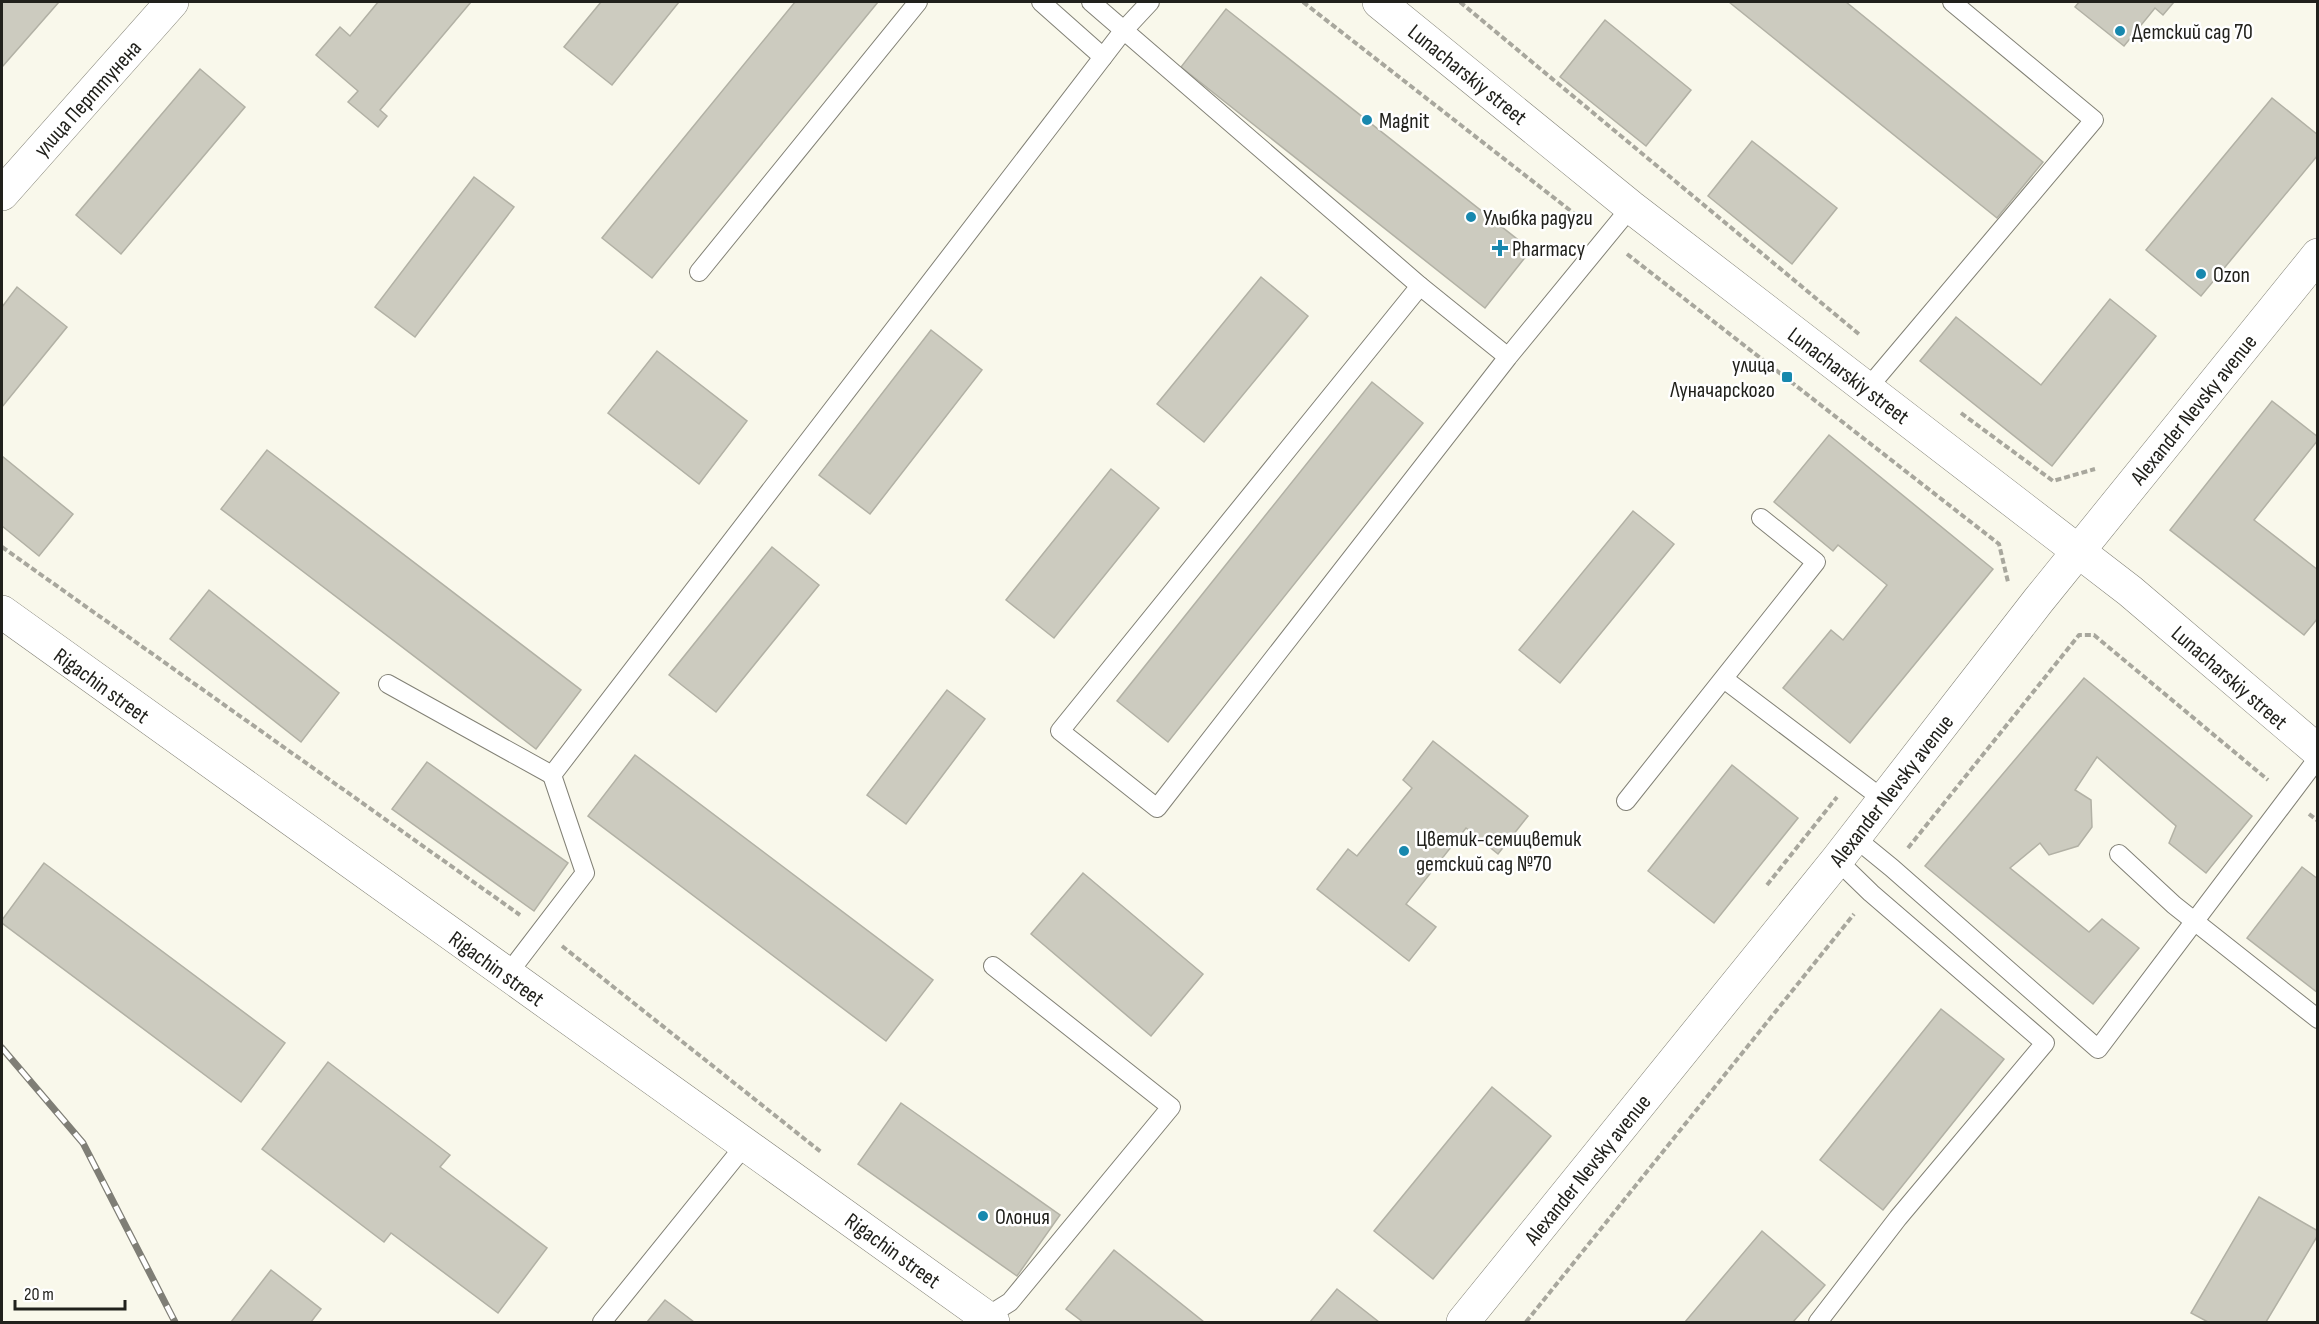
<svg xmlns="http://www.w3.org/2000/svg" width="2319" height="1324" font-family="'Sofia Sans Condensed',sans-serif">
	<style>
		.building { fill: #cccbbf; stroke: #b2b1a5; stroke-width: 1.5 }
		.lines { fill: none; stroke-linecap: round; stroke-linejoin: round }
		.service-casing { stroke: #828176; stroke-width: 20 }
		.minor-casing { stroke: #828176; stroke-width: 34 }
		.tertiary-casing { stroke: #828176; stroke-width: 34 }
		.secondary-casing { stroke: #828176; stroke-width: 34 }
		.path { stroke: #a8a79d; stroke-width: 4; stroke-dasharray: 6 3; stroke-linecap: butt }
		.service { stroke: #fff; stroke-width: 18 }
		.minor { stroke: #fff; stroke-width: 33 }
		.tertiary { stroke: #fff; stroke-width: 33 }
		.secondary { stroke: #fff; stroke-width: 33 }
		.rail-casing { stroke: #7f7e76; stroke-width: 7 }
		.rail { stroke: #fff; stroke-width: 4.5; stroke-dasharray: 14; stroke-linecap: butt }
		.poi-dot { fill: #1788ae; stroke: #fff; stroke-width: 2 }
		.labels { text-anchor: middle; stroke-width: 5; stroke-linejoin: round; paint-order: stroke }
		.poi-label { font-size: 22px; fill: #21211c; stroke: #fff; text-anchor: start }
		.street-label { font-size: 22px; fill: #21211c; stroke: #fff }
	</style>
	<rect width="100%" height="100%" fill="#f9f8eb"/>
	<!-- building -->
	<g class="building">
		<path d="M2 2H59L2 67Z"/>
		<path d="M378 2H471L380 110 387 116 378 127 348 102 358 91 316 55 340 27 350 36Z"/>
		<path d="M601 2H679L612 85 564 47Z"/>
		<path d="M795 2H878L652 278 602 238Z"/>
		<path d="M1729 2H1846L2043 162 1997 218Z"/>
		<path d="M2079 2H2174L2163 15 2155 8 2124 46 2075 7Z"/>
		<path d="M1226 9 1531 250 1485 308 1181 67Z"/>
		<path d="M1605 20 1691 90 1646 146 1560 77Z"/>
		<path d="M200 69 245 107 121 254 76 215Z"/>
		<path d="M2272 98 2318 135V155L2201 296 2146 250Z"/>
		<path d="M1752 141 1837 208 1792 264 1708 196Z"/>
		<path d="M474 177 514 207 415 337 375 307Z"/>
		<path d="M1261 277 1308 316 1204 442 1157 404Z"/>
		<path d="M17 287 67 327 2 407V307Z"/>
		<path d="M2110 299 2156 336 2052 466 1920 361 1956 317 2041 385Z"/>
		<path d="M931 330 982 370 870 514 819 475Z"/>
		<path d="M657 351 747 421 699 484 608 413Z"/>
		<path d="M1372 382 1423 423 1168 742 1117 701Z"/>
		<path d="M2272 401 2318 437V440L2254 520 2318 570V618L2304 635 2170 530Z"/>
		<path d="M1829 435 1993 569 1850 743 1783 688 1831 630 1843 640 1887 585 1838 545 1833 551 1774 502Z"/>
		<path d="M267 450 581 690 536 749 221 509Z"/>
		<path d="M2 456 73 514 39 556 2 526Z"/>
		<path d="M1111 469 1159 508 1054 638 1006 600Z"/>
		<path d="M1633 511 1674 544 1560 683 1519 650Z"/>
		<path d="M772 547 819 585 716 712 669 675Z"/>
		<path d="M209 590 339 693 301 742 170 639Z"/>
		<path d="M2084 678 2252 816 2206 873 2169 843 2176 826 2097 757 2075 790 2091 800 2092 827 2078 846 2049 855 2040 843 2010 868 2089 932 2102 919 2139 948 2093 1004 1925 866Z"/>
		<path d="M947 690 985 719 906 824 867 795Z"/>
		<path d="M1433 741 1528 816 1498 854 1466 828 1406 904 1436 927 1409 961 1317 889 1348 849 1357 856 1412 788 1403 780Z"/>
		<path d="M635 755 933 980 886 1041 588 816Z"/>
		<path d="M427 762 568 863 534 911 392 809Z"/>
		<path d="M1732 765 1798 818 1714 923 1648 871Z"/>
		<path d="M44 863 285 1043 241 1102 2 923V920Z"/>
		<path d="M2302 867 2318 879V993L2247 938Z"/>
		<path d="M1083 873 1203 974 1151 1036 1031 934Z"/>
		<path d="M1941 1009 2004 1059 1883 1210 1820 1160Z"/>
		<path d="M328 1062 450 1155 440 1167 547 1248 498 1313 391 1233 384 1242 262 1149Z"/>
		<path d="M1492 1087 1551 1136 1433 1279 1374 1231Z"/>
		<path d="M901 1103 1060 1215 1017 1276 858 1164Z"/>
		<path d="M2259 1197 2318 1231V1235L2266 1322H2208L2191 1313Z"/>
		<path d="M1762 1231 1825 1285 1793 1322H1685Z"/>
		<path d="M1114 1250 1204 1322H1083L1066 1309Z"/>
		<path d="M271 1270 321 1309 311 1322H231Z"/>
		<path d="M1337 1289 1379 1322H1310Z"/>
		<path d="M665 1300 694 1322H647Z"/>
	</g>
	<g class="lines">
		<!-- service casing -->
		<g class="service-casing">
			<g id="service">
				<path d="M1041 2 1103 57"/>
				<path d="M1091 2 1420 286"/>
				<path d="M699 272 918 2"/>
				<path d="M1508 357 1420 286 1060 731 1157 808 1508 357 1631 207"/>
				<path d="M1867 389 2094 120 1952 2"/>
				<path d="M1724 679 1884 800"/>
				<path d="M388 684 552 775"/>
				<path d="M1626 801 1816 562 1761 518"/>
				<path d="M1854 837 1892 868 2098 1049 2318 758"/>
				<path d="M2119 854 2174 905 2318 1019"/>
				<path d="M507 975 585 873 552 775 1123 31 1150 2"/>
				<path d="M986 1317 1010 1302 1171 1107 993 966"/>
				<path d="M602 1322 745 1145"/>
				<path d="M1818 1322 1898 1218 2045 1043 1871 893 1837 860"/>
			</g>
		</g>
		<!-- minor casing -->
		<g class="minor-casing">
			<path id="minor" d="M2 194 172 2"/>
		</g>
		<!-- tertiary casing -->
		<g class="tertiary-casing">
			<path id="tertiary" d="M1379 2 1631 207 2130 591 2318 751"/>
		</g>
		<!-- secondary casing -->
		<g class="secondary-casing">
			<g id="secondary">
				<path d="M2 612 993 1322"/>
				<path d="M1463 1322 1837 860 2038 601 2318 255"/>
			</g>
		</g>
		<!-- path -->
		<g class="path">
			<path d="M1303 2 1585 222"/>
			<path d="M1460 2 1860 335"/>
			<path d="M1627 254 1999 544 2008 582"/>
			<path d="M1961 413 2053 481 2095 469"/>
			<path d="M2 547 520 915"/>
			<path d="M2309 814 2318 821"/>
			<path d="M1908 848 2079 635H2094L2268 780"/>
			<path d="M1767 885 1837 797"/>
			<path d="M562 946 821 1152"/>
			<path d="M1526 1322 1854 914"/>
		</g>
		<!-- service -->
		<use href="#service" class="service"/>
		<!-- minor -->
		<use href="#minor" class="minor"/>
		<!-- tertiary -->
		<use href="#tertiary" class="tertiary"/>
		<!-- secondary -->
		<use href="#secondary" class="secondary"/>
		<!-- rail casing -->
		<g class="rail-casing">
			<path id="rail" d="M2 1048 83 1143 175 1322"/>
		</g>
		<!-- rail -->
		<use href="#rail" class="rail"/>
	</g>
	<!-- markers -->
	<g class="poi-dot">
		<circle cx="2120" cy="31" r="6"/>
		<circle cx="1367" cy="120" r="6"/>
		<circle cx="1471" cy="217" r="6"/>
		<path d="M1497 239h6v6h6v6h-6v6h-6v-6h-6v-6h6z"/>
		<circle cx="2201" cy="274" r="6"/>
		<rect x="1781" y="371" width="12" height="12" rx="3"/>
		<circle cx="1404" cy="851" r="6"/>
		<circle cx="983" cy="1216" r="6"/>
	</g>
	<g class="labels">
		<!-- poi labels -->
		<g class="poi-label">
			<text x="2132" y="39">Детский сад 70</text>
			<text x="1379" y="128">Magnit</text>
			<text x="1483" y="225">Улыбка радуги</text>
			<text x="1512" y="256">Pharmacy</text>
			<text x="2213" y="282">Ozon</text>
			<text x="1775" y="372" text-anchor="end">улица<tspan x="1775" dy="25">Луначарского</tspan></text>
			<text x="1416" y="846">Цветик-семицветик<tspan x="1416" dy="25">детский сад №70</tspan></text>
			<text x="995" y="1224">Олония</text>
		</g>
		<!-- street labels -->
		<g class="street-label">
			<text transform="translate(1468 74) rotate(39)" y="8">Lunacharskiy street</text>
			<text transform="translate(87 98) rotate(-48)" y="8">улица Перттунена</text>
			<text transform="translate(1849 375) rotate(37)" y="8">Lunacharskiy street</text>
			<text transform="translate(2193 409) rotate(-51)" y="8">Alexander Nevsky avenue</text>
			<text transform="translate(2230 677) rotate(41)" y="8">Lunacharskiy street</text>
			<text transform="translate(102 685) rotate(36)" y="8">Rigachin street</text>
			<text transform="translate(1891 790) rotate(-52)" y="8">Alexander Nevsky avenue</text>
			<text transform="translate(497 968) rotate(36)" y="8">Rigachin street</text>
			<text transform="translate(1587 1169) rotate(-51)" y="8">Alexander Nevsky avenue</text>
			<text transform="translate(893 1250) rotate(36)" y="8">Rigachin street</text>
		</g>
	</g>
	<!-- border -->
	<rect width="2319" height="1324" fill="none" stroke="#21211c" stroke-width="6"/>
	<!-- scale -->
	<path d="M15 1300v9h110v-9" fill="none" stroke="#21211c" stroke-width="3"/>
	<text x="24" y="1300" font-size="18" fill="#21211c" stroke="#ffffff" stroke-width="4.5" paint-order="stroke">20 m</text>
</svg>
